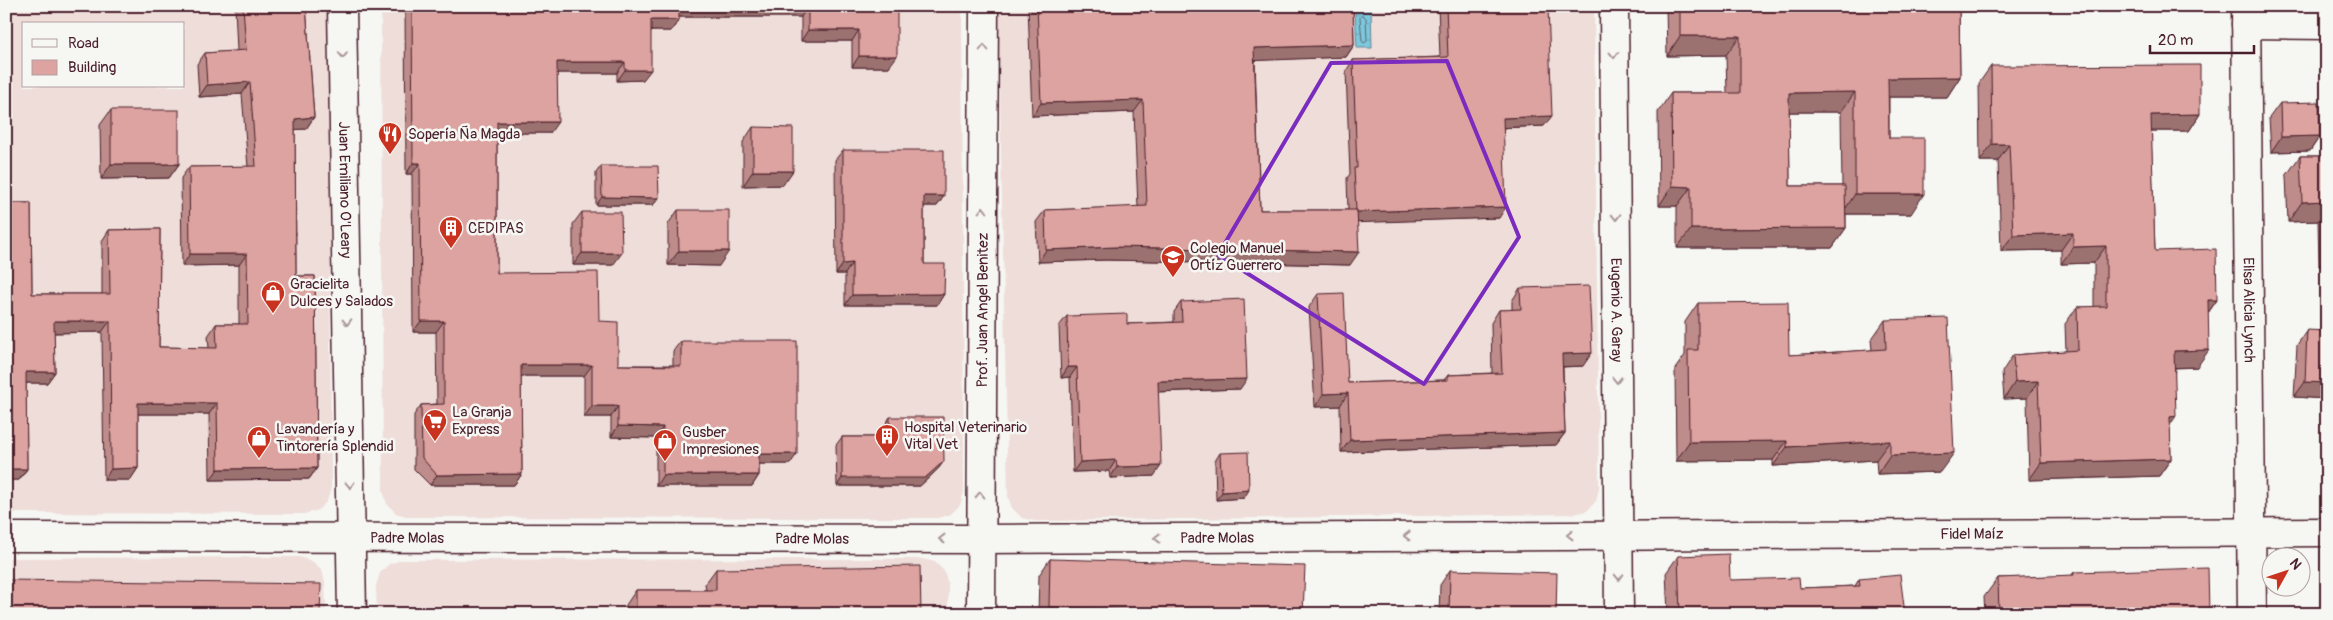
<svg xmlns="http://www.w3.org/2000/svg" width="2333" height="620" font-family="Pangolin,sans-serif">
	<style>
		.built { fill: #eeddd9; fill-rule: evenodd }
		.water { fill: url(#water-ripples); stroke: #688495 }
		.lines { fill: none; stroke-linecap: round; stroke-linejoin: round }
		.shore { stroke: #5e6372; stroke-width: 1 }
		.street-casing { stroke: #4a1f2b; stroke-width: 31 }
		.secondary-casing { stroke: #4a1f2b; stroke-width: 31 }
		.street { stroke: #f6f6f2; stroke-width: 28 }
		.secondary { stroke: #f6f6f2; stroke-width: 28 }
		.wall { fill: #be8c8a; stroke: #4a1f2b; fill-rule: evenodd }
		.shaded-wall { fill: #9b7270; stroke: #4a1f2b }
		.building { fill: #dda3a0; stroke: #4a1f2b }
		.oneway { stroke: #a99598 }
		.marked { fill: none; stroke: #7b2cbf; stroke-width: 4; stroke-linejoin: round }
		.labels { text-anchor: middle; stroke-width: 5; stroke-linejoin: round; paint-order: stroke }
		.poi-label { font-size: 15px; fill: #4a1f2b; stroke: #f6f6f2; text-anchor: start }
		.street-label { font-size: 15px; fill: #4a1f2b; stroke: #f6f6f2 }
	</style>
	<defs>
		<pattern id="water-ripples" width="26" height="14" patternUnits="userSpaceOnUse" patternTransform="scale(1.25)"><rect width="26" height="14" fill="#7cc8dc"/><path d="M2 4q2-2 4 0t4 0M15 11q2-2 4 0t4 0" fill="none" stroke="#6dabbd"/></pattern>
	</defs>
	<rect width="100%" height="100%" fill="#f6f6f2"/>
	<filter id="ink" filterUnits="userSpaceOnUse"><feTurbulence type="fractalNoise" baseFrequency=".02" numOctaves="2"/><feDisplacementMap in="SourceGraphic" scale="10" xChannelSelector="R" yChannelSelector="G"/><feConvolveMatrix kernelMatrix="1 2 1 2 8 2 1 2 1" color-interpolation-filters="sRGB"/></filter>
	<g filter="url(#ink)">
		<!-- built -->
		<g class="built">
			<path d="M6 6H329L331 488 327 501 318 510 305 514 6 513ZM24 24H184V86H24Z"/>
			<path d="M381 6H962L964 492 960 505 951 514 938 518 409 517 396 513 387 504 383 491Z"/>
			<path d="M998 6H1594L1599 488 1596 501 1587 511 1574 514 1035 521 1022 518 1012 508 1008 496Z"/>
			<path d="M299 557 312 561 322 570 325 583 326 614H6V558Z"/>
			<path d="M922 559 935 562 944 571 948 584V614H377L376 586 380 573 389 564 402 560Z"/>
		</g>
		<!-- water -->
		<path class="water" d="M1355 10H1371L1372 48H1357Z"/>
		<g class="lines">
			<!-- shore -->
			<path class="shore" d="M1363 15 1366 18 1367 41 1364 43 1362 41 1360 18Z"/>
			<!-- street casing -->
			<g class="street-casing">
				<g id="street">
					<path id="s1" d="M342 6 352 614"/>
					<path id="s2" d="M2246 6 2252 614"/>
					<path d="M2246 24 2327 25"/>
					<path id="s3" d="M6 537 980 539 2327 532"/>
					<path id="s4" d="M981 614 984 6"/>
				</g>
			</g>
			<!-- secondary casing -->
			<g class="secondary-casing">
				<g id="secondary">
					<path id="s5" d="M1614 6 1619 614"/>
				</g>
			</g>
			<!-- street -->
			<use href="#street" class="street"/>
			<!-- secondary -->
			<use href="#secondary" class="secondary"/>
		</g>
		<!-- wall -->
		<g class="wall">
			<path d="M235 6H306L314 117 306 129H295L296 276H315L317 468 309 479 210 480 209 414H138V468L130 480H104L102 332 54 333 55 372 47 383H26L27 469 19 480H6V203H31L32 294H102V241L109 230 160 229 159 347 209 348 208 336 216 324H239V265L182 266 181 178 189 167H248L242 94 199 97 197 64 205 53 237 51Z"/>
			<path d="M405 6H897L889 67H852V41H801V17H679V20L671 31H651L643 80 617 81V73H557L550 133H497V273L599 321 618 365H673V351L681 341 790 464H759V475L752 486H656V438L611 437V417H584V376H521L522 474 514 485H430L414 469V415L421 405 437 404 436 332H413L412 174H406Z"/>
			<path d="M1028 6H1353L1354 45 1346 57 1255 60 1260 210H1348L1347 178 1350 174 1346 71 1353 60 1440 57 1438 6H1523L1544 126 1503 128 1499 218 1357 222 1350 265 1106 260 1038 262 1036 222 1045 210 1138 207 1134 112 1032 116Z"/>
			<path d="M1666 6H1959L1960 77 1947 97H1889V138L1911 214H1846V228L1832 248H1677V206H1659L1658 112 1671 93H1727L1726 55 1667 56ZM1789 112H1841L1842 186H1790Z"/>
			<path d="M1991 66 2200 114 2189 131H2151L2155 251 2217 300 2208 313 2197 367 2175 368 2170 426 2171 459 2159 476 2029 480 2027 398 2004 399 2002 372 2013 355 2066 351 2065 324 2077 307H2094V263L2061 264V250L2001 251 1998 161H1980L1979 83Z"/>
			<path d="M2280 103 2320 136 2310 151 2271 152 2269 118Z"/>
			<path d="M111 110 179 164 169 178 101 179 100 125Z"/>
			<path d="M753 127 783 185 743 186V142Z"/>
			<path d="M843 150 944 196 937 206H924V264L944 294 937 305H845V274H836L835 160Z"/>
			<path d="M2300 156H2327V266H2319L2318 221 2288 222 2286 176Z"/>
			<path d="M601 166 659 198 653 205H596V173Z"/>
			<path d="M678 210 719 266 668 265V224Z"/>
			<path d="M582 212 613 265H573V224Z"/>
			<path d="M1520 288 1583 366 1563 367 1565 433 1556 445 1341 452 1340 406 1315 407 1309 307 1318 294 1348 383 1444 380 1448 375 1492 373 1491 323 1499 310H1512V301Z"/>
			<path d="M1181 302 1240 389 1158 392 1154 476 1110 478 1109 471 1073 472 1070 377 1061 378 1059 326 1067 316 1127 324 1174 322V312Z"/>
			<path d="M1698 303 1789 355 1872 350 1871 340 1885 320 1940 472 1877 474 1876 460 1773 466V460L1676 461 1675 369 1685 355V322Z"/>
			<path d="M2307 330 2327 399 2294 397 2297 345Z"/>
			<path d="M890 417 944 461 938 469 920 486H837L836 445 842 437H885V425Z"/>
			<path d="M1220 453 1244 498 1216 500 1215 461Z"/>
			<path d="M1678 556 1730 580 1800 588 1855 586 1859 579 1905 614H1668L1666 573Z"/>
			<path d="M1050 559 1303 614H1038L1039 575Z"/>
			<path d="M716 569 921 614H626V605L636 590H706L705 584Z"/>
			<path d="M1450 570 1556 614H1439L1440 585Z"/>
			<path d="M2074 572 2209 614H1985L1984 597 1998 578 2071 576Z"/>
		</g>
		<!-- shaded-wall -->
		<g class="shaded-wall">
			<path d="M679 6H808L801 17H671Z"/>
			<path d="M651 20H679L671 31H644Z"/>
			<path d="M808 30H859L852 41H801Z"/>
			<path d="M1680 36H1740L1726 55 1667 56Z"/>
			<path d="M6 40H10L6 46Z"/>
			<path d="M1354 45 1346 57 1246 61 1254 48Z"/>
			<path d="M859 56H897L889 67H852Z"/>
			<path d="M557 62H625L617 73H550Z"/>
			<path d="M625 70H651L643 80 617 81Z"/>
			<path d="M1960 77 1947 97H1875L1888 78Z"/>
			<path d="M250 82 242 94 199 97 207 85Z"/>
			<path d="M1855 92 1841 112H1775L1789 93Z"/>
			<path d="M1143 100 1134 112 1032 116 1041 103Z"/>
			<path d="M2200 114 2189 131H2139L2151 115Z"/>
			<path d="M1552 116 1544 126 1495 128 1503 118Z"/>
			<path d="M314 117 306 129 287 130 295 119Z"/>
			<path d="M497 122H558L550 133H490Z"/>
			<path d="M2320 136 2310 151 2271 152 2281 137Z"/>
			<path d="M1992 144H2009L1998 161H1980Z"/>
			<path d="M413 163H420L412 174H406Z"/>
			<path d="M111 164H179L169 178 101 179Z"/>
			<path d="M753 171H793L783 185 743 186Z"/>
			<path d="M1672 186 1691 187 1677 206H1659Z"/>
			<path d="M1855 194H1924L1911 214H1842Z"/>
			<path d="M924 196H944L937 206H916Z"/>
			<path d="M602 197 659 198 653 205H596Z"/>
			<path d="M2327 201V208L2318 221 2288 222 2302 202Z"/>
			<path d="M1506 207 1499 218 1348 223 1356 212Z"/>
			<path d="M1846 228 1832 248H1677L1691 229Z"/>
			<path d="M2073 233 2061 250 2001 251 2013 235Z"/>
			<path d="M2106 246 2094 263 2061 264 2073 247Z"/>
			<path d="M1115 247 1359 252 1350 265 1106 260 1038 262 1046 250Z"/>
			<path d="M679 251H729L719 266 668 265Z"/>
			<path d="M582 253H622L613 265H573Z"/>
			<path d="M190 254H247L239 265 182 266Z"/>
			<path d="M2327 255V266H2319Z"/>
			<path d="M852 263 845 274H836L843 264Z"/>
			<path d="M944 294 937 305H845L852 295Z"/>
			<path d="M2208 300H2217L2205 317Z"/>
			<path d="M54 321H110L102 332 46 333Z"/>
			<path d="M421 321H444L436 332H413Z"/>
			<path d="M2209 350 2197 367 2163 368 2174 351Z"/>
			<path d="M1592 353 1583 366 1554 367 1562 354Z"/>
			<path d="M521 365H592L584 376H514Z"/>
			<path d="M1068 367H1077L1070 377 1061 378Z"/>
			<path d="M26 372H55L47 383H18Z"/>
			<path d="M1247 379 1240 389 1150 392 1158 381Z"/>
			<path d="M2038 381 2027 398 2004 399 2015 382Z"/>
			<path d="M2305 382 2327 383V399L2294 397Z"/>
			<path d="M1348 393 1340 406 1315 407 1323 394Z"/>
			<path d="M138 403H217L209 414H130Z"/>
			<path d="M592 406H618L611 417H584Z"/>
			<path d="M2176 416 2165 433 2170 417Z"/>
			<path d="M618 426 663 427 656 438 611 437Z"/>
			<path d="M1565 433 1556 445 1341 452 1350 440Z"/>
			<path d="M1787 441 1773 460 1676 461 1689 442Z"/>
			<path d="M1890 441 1876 460 1773 466 1787 447Z"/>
			<path d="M1954 453 1940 472 1877 474 1890 455Z"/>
			<path d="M759 454H797L790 464H752Z"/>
			<path d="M2171 459 2159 476 2029 480 2041 463Z"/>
			<path d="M1116 460 1109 471 1073 472 1080 462Z"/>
			<path d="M944 461 938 469 920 486H837L842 478Z"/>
			<path d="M1161 466 1154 476 1110 478 1117 467Z"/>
			<path d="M138 468 130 480H104L111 469Z"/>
			<path d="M317 468 309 479 210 480 218 469Z"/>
			<path d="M6 469H27L19 480H6Z"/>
			<path d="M522 474 514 485H430L437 475Z"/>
			<path d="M663 475H759L752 486H656Z"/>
			<path d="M1249 490 1244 498 1216 500 1222 492Z"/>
			<path d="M1049 607 1215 612 1214 614H1045Z"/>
		</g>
		<!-- building -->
		<g class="building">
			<rect x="6" y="6" width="4" height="34"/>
			<path d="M243 6H306L314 117 295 119 296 276H315L317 468 218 469 217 403H138V468L111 469 110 321H54L55 372H26L27 469H6V203H31L32 294H110L109 230 160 229 159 347 217 348 216 324H248L247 254H190L189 167 256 166 250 82 207 85 205 53 246 50Z"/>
			<path d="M412 6H897V56H859V30H808V6H679V20H651V70H625V62H557L558 122H497V273L598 272 599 321 618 322V365L681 366V341H797V454H759V475H663V427L618 426V406H592V365H521L522 474 437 475 422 458 421 405 444 404V321H421L420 163H413Z"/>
			<path d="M1037 6H1353L1354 45 1254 48 1260 210H1357L1359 252 1115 247 1046 250 1045 210 1147 206 1143 100 1041 103Z"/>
			<path d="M1446 6H1523V7H1548L1552 116 1503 118 1506 207 1357 212V210H1356L1354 168H1357L1353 60 1448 57Z"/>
			<path d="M1680 6H1959L1960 77 1888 78 1889 138H1924V194H1855V92L1789 93 1790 186H1845L1846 228 1691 229V187L1672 186 1671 93H1740V36H1680Z"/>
			<path d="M2200 65V114L2151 115 2155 251 2216 249 2217 300H2208L2209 350 2174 351 2176 416 2170 417 2171 459 2041 463 2038 381 2015 382 2013 355 2078 350 2077 307 2106 306V246L2073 247V233L2013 235 2009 144H1992L1991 66Z"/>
			<path d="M2319 102 2320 136 2281 137 2280 103Z"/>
			<rect x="111" y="110" width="68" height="54"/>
			<path d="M753 127 793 128V171H753Z"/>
			<path d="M843 150H944V196H924V264H945L944 294 852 295V263L843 264Z"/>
			<path d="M2300 156H2327V201L2302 202Z"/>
			<path d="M601 166H658L659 198 602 197Z"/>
			<path d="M678 210H729V251H679Z"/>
			<path d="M582 212H621L622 253H582Z"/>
			<path d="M1589 286 1592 353 1562 354 1565 433 1350 440 1348 393 1323 394 1318 294 1344 293 1348 383 1448 380V375L1502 373 1499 310 1521 309 1520 288Z"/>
			<path d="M1244 299 1247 379 1158 381 1161 466 1117 467 1116 460 1080 462 1077 367H1068L1067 316 1127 314V324L1182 322 1181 302Z"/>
			<path d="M1788 302 1789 355 1886 349 1885 320 1948 318 1954 453 1890 455V441L1787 447V441L1689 442 1688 350H1698V303Z"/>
			<path d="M2307 330 2327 331V383L2305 382Z"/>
			<path d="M890 417H943L944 461 925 478H842V437H890Z"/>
			<path d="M1248 452 1249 490 1222 492 1220 453Z"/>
			<path d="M1729 554 1730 580 1799 578 1800 588 1860 586 1859 579 1900 575 1905 614H1680L1678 556Z"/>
			<path d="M1050 559 1305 566 1303 614H1215V612L1049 607Z"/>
			<path d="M920 566 921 614H636V590H716V569Z"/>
			<path d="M2208 568 2209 614H1999L1998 578 2074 575V572Z"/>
			<path d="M1450 570 1557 573 1556 614H1449Z"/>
			<path d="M6 580 321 584 320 614H6Z"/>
		</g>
		<!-- one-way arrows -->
		<defs><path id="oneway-chevron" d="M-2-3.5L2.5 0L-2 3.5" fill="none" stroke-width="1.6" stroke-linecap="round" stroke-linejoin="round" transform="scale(1.25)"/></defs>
		<g class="oneway">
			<use href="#oneway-chevron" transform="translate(984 48) rotate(-90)"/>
			<use href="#oneway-chevron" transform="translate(343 55) rotate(89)"/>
			<use href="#oneway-chevron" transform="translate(1614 55) rotate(89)"/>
			<use href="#oneway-chevron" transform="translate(983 210) rotate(-90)"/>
			<use href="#oneway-chevron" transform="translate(1616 217) rotate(89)"/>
			<use href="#oneway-chevron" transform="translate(347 322) rotate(89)"/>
			<use href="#oneway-chevron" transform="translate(1617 380) rotate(89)"/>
			<use href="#oneway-chevron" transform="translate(350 485) rotate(89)"/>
			<use href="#oneway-chevron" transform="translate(980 495) rotate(-89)"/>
			<use href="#oneway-chevron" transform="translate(1570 535) rotate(180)"/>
			<use href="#oneway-chevron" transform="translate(1407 536) rotate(180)"/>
			<use href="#oneway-chevron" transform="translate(1157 538) rotate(180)"/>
			<use href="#oneway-chevron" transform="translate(942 539) rotate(-180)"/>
			<use href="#oneway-chevron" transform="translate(1619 577) rotate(89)"/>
		</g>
	</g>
	<!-- marked area -->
	<path class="marked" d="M1447 61 1519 237 1424 384 1218 255 1331 63Z"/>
	<!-- icons -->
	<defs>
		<g id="restaurant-pin" transform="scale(1.25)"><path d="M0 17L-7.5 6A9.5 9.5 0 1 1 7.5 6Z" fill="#c8321e" stroke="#f6f6f2"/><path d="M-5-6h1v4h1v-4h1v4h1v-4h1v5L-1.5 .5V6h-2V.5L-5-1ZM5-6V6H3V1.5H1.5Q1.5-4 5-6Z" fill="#fff"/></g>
		<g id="building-pin" transform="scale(1.25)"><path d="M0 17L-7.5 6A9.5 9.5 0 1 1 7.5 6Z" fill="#c8321e" stroke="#f6f6f2"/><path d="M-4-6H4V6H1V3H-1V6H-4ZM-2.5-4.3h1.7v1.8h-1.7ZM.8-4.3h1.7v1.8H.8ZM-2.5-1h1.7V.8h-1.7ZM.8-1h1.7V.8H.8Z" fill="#fff"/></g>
		<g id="school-pin" transform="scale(1.25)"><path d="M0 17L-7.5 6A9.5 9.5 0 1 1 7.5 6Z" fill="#c8321e" stroke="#f6f6f2"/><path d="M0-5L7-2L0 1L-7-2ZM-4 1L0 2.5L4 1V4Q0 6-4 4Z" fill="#fff"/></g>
		<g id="shop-pin" transform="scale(1.25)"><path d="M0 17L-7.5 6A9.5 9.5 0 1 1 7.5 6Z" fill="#c8321e" stroke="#f6f6f2"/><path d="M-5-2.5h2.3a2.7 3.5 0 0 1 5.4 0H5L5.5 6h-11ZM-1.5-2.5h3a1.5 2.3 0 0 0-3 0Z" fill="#fff"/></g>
		<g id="supermarket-pin" transform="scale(1.25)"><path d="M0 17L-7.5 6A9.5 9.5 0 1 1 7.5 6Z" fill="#c8321e" stroke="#f6f6f2"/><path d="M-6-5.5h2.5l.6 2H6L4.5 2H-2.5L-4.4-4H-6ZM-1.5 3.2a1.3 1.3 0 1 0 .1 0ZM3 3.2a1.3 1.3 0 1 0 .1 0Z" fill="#fff"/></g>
	</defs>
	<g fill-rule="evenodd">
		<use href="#restaurant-pin" x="390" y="134"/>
		<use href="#building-pin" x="451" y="228"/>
		<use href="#school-pin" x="1173" y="257"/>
		<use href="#shop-pin" x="273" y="293"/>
		<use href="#supermarket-pin" x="435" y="421"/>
		<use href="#building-pin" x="887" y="436"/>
		<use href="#shop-pin" x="259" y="438"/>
		<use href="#shop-pin" x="665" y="441"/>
	</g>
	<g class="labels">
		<!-- poi labels -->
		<g class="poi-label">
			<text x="408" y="139">Sopería Ña Magda</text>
			<text x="468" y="233">CEDIPAS</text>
			<text x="1190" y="253">Colegio Manuel<tspan x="1190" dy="17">Ortíz Guerrero</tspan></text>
			<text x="290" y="289">Gracielita<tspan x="290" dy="17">Dulces y Salados</tspan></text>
			<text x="452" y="417">La Granja<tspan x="452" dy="17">Express</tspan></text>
			<text x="904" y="432">Hospital Veterinario<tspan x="904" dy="17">Vital Vet</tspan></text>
			<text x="276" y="434">Lavandería y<tspan x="276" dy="17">Tintorería Splendid</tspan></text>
			<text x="682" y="437">Gusber<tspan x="682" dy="17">Impresiones</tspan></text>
		</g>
		<!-- street labels -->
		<g class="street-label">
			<text dy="5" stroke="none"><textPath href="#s1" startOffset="184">Juan Emiliano O'Leary</textPath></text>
			<text dy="5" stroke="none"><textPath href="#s4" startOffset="304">Prof. Juan Angel Benitez</textPath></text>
			<text dy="5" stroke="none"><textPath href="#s5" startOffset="304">Eugenio A. Garay</textPath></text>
			<text dy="5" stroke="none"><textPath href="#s2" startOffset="304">Elisa Alicia Lynch</textPath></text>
			<text dy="5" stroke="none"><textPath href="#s3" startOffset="1966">Fidel Maíz</textPath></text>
			<text dy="5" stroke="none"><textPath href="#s3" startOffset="401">Padre Molas</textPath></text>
			<text dy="5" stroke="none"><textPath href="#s3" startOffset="1211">Padre Molas</textPath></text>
			<text dy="5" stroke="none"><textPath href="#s3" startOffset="806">Padre Molas</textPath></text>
		</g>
	</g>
	<!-- margin -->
	<rect width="2333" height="620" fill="none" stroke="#f6f6f2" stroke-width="25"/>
	<rect x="12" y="12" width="2308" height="595" fill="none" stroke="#4a1f2b" stroke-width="2" filter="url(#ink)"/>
	<!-- legend -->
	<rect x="22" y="22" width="162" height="65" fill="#f6f6f2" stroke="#b1a0a2"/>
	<rect x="32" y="39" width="25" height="8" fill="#f6f6f2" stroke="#b1a0a2"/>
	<text x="68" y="48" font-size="15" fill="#4a1f2b">Road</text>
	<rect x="32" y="60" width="25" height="15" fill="#dda3a0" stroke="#b1a0a2"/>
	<text x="68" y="72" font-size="15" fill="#4a1f2b">Building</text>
	<!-- north arrow -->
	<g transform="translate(2286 572) rotate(50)"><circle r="24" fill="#f6f6f2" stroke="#b1a0a2"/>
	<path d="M0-4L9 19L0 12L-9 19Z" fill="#c8321e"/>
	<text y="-8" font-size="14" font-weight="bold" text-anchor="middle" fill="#4a1f2b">N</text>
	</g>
	<!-- scale -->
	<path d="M2150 45v8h104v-8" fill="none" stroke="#4a1f2b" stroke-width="2.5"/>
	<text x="2158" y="45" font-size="15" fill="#4a1f2b" stroke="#f6f6f2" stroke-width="4" paint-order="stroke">20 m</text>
</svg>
